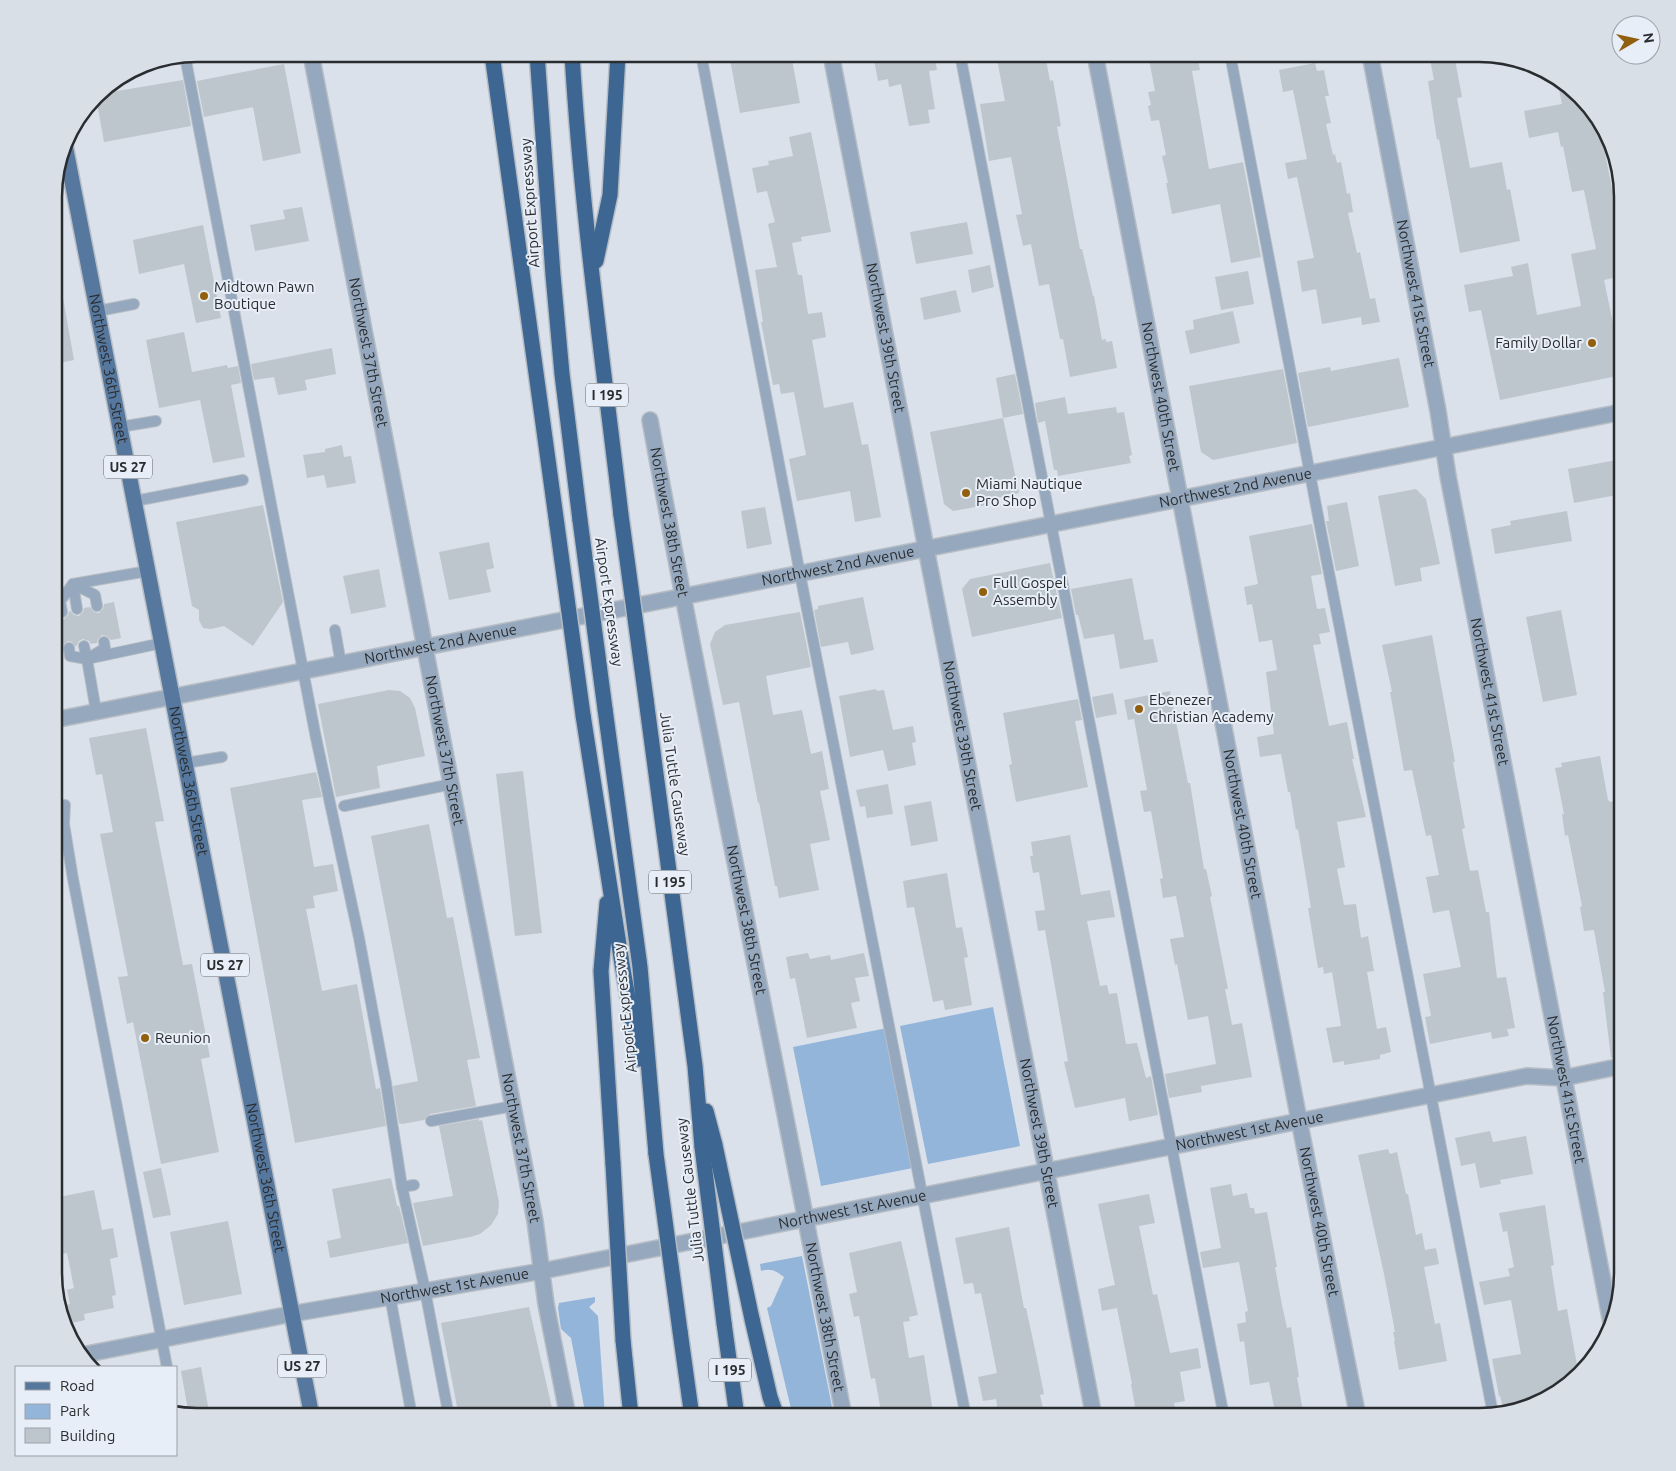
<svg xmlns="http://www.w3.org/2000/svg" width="1676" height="1471" font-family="Ubuntu,sans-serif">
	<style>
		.green { fill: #94b5da }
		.building { fill: #bdc5cd }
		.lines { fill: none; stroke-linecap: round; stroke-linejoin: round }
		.service-casing { stroke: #b7bdc5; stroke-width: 12 }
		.minor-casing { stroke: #b7bdc5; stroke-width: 18 }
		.tertiary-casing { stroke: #b7bdc5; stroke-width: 18 }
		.primary-casing { stroke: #b7bdc5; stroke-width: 18 }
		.motorway-casing { stroke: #b7bdc5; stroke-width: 18 }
		.service { stroke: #95a8bd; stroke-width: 10 }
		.minor { stroke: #95a8bd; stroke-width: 15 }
		.tertiary { stroke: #95a8bd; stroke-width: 15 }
		.primary { stroke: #56789e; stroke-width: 15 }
		.motorway { stroke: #3e6692; stroke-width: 15 }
		.motorway-bridge-casing { stroke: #b7bdc5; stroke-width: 18; stroke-linecap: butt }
		.motorway-bridge { stroke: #3e6692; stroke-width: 15 }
		.poi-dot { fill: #915f0e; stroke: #e7eef7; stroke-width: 2 }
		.labels { text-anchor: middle; stroke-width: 4; stroke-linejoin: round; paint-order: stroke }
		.shield { fill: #e7eef7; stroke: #63676c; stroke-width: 1 }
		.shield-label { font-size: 14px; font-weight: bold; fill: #2a2d30 }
		.street-label { font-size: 15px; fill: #2a2d30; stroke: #e7eef7 }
		.poi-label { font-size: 15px; fill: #2a2d30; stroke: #e7eef7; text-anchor: start }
		.rim { fill: none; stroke: #2a2d30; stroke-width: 2.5 }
	</style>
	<rect width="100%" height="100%" fill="#dae1ea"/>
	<!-- green -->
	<g class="green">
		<path d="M993 1007 1020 1146 928 1164 900 1026Z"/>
		<path d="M887 1028 913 1168 821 1186 793 1047Z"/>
		<path d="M802 1256 834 1417H793L767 1308 771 1306 784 1277C776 1271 771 1268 761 1271L760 1264Z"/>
		<path d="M595 1297V1302L589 1307 598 1316 605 1417H586L571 1338 561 1329 558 1308 559 1303Z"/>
	</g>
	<!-- building -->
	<g class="building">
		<path d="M729 54H791L800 103 740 113Z"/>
		<path d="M873 54H934L937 70 929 71 935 109 928 110 930 123 909 126 901 84 889 87 888 79 878 81Z"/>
		<path d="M996 54H1045L1050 81 1053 80 1061 126 1057 127 1080 249H1082L1093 296H1094L1102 340 1106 339V342L1112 341 1117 368 1070 377 1063 339H1060L1049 284 1039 286 1031 244 1023 246 1016 215 1022 214 1011 157 989 161 980 104 1005 101Z"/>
		<path d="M1148 54H1197L1200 70 1192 71 1209 169 1243 162 1261 257 1231 263 1220 204 1172 214 1166 183H1168L1162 156 1166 155 1159 120 1151 121 1148 106 1151 105 1148 92 1155 91Z"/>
		<path d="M1429 54H1454L1462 97 1457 98 1470 168 1502 162 1507 190 1510 189 1520 241 1460 253 1439 139 1437 140 1428 81 1434 80Z"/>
		<path d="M1315 63 1317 71 1324 70 1329 96H1325L1331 123 1326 124 1333 155 1335 154 1337 163 1341 162 1347 194 1350 193 1353 212 1348 213 1357 253 1360 252 1370 299 1375 298 1380 322 1362 325 1361 317 1322 324 1316 289 1302 292 1297 261 1314 258 1297 177 1288 179 1285 163 1307 159 1293 90 1283 92 1279 70Z"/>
		<path d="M284 64 301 153 263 161 253 107 204 117 197 81Z"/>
		<path d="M183 80 191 126 104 142 96 98 99 94Z"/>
		<path d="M1557 80 1580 96 1609 138 1602 139 1613 193 1616 202 1622 201V227L1619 228 1622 246V276L1604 280 1622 366V375L1500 400 1481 310 1469 312 1464 285 1513 276 1511 267 1528 263 1537 315 1581 306 1571 254 1596 249 1584 190 1572 192 1563 146 1561 147 1558 132 1529 138 1524 111 1562 104Z"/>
		<path d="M811 132 831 232 801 237 802 241 792 243 798 275H802L808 314 822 312 826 337 812 340 824 408 853 402 862 445 868 444 881 517 855 522 850 491 797 501 789 459 806 455 794 392 781 394 779 384 773 385 761 322H763L755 270 777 267 768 224 775 222 767 191 757 193 752 168 769 165 768 161 793 156 789 137Z"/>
		<path d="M302 207 309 241 255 251 250 225 285 219 283 210Z"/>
		<path d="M967 222 973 254 916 264 910 232Z"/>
		<path d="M203 225 221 318 196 323 184 264 139 274 133 240Z"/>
		<path d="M990 265 994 287 972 293 968 270Z"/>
		<path d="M1248 271 1254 304 1221 310 1215 277Z"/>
		<path d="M956 290 961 312 924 320 920 298Z"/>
		<path d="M63 298 74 360 54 364V299Z"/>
		<path d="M1233 311 1240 343 1190 354 1185 331 1194 329 1193 320Z"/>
		<path d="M184 332 192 372 227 365 228 368 238 366 241 383 231 385 245 457 213 463 200 400 159 408 146 340Z"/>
		<path d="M332 348 336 374 305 380 307 390 278 395 274 377 254 380 251 364Z"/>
		<path d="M1399 358 1409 407 1308 427 1298 373 1330 367 1331 371Z"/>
		<path d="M1283 369 1297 443 1213 460 1201 452 1189 386Z"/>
		<path d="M1015 374 1023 414 1003 418 996 378Z"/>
		<path d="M1065 397 1068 414 1116 407 1117 413 1124 412 1132 455 1129 456 1131 463 1058 476 1057 470H1054L1045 421 1038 423 1035 403Z"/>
		<path d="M1003 418 1019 493 991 499 992 504 953 511 944 504 930 432Z"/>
		<path d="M342 445 344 457 351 456 356 483 327 488 324 475 307 478 303 455 325 452V449Z"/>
		<path d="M1622 459V494L1574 503 1568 469Z"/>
		<path d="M1416 489 1426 499 1440 564 1420 568 1422 581 1395 586 1378 496Z"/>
		<path d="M1347 502 1359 566 1336 571 1326 521H1329L1327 506Z"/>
		<path d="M263 505 283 602 253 646 224 626 211 629 203 628 199 620V610L192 606 176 522Z"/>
		<path d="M765 507 772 544 747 549 741 511Z"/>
		<path d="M1567 511 1572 541 1495 554 1491 529 1511 525 1510 521Z"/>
		<path d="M1312 524 1322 574 1311 576 1317 609 1325 608 1330 632 1319 634 1321 644 1313 645 1329 726 1347 722 1354 759H1352L1366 817 1337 822 1345 867 1337 869 1344 905 1356 904 1361 938 1368 936 1374 971 1367 972 1377 1029 1386 1027 1391 1052 1380 1055V1059L1344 1065V1061L1333 1063 1326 1028 1341 1026 1332 972 1324 974 1323 967 1318 968 1308 908H1311L1298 829 1296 830 1290 792H1288L1281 754 1260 757 1257 737 1274 734 1266 672 1277 670 1272 640 1259 642 1252 604 1247 605 1244 587 1258 584 1249 536Z"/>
		<path d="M489 542 494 568 486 570 491 592 449 600 439 552Z"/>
		<path d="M1050 563 1062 618 972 637 962 589 970 579Z"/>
		<path d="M379 569 386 607 351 614 343 576Z"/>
		<path d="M1132 578 1144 640 1153 639 1158 662 1120 669 1114 634 1084 639 1078 615H1076L1071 589Z"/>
		<path d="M863 597 874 650 851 655 848 642 821 647 814 610 818 609V606Z"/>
		<path d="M114 602 121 638 111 640 107 636 102 635 98 639 97 643 91 644 89 641 83 639 79 641 76 647 72 642 68 641 63 645 62 650 54 651V614L59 618 64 619 68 615 69 611H70L74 615 79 616 83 612 84 608 90 607 94 612 99 613 103 609 104 604Z"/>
		<path d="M1561 610 1577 695 1543 702 1526 617Z"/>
		<path d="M800 612 811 667 766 676 773 715 802 710 811 754 822 751 829 789 820 791 830 840 810 844 819 890 779 898 777 886H775L759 802 758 803 739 702 723 705 710 644 715 632 725 625Z"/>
		<path d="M1432 635 1455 762H1453L1465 828 1462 829 1470 871 1478 870 1486 912H1489L1497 978 1506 977 1515 1028 1507 1029 1509 1036 1492 1039 1491 1032 1430 1044 1425 1017 1431 1016 1423 974 1461 967 1449 910 1433 913 1426 877 1439 875 1431 835 1426 836 1412 770 1404 771 1390 692H1392L1382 645Z"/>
		<path d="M876 689 877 691 884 690 893 730 913 726 916 742 912 743 916 765 888 771 883 750 850 757 839 696Z"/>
		<path d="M389 690 400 691 410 698 415 708 425 756 377 766 380 788 336 797 318 704Z"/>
		<path d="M1170 691 1188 783H1190L1204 869H1206L1212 896 1210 897 1228 989H1225L1232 1025 1242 1023 1252 1077 1201 1086 1202 1092 1169 1098 1165 1074 1216 1064 1208 1016 1188 1020 1177 964 1175 965 1170 939 1184 937 1176 896 1163 898 1160 879 1163 878 1151 811 1144 812 1140 791 1147 790 1134 719 1128 720 1124 700Z"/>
		<path d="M1113 693 1117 714 1096 718 1092 697Z"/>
		<path d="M1078 699 1082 720 1075 721 1088 787 1016 802 1009 765 1012 764 1003 713Z"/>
		<path d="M146 728 164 821 155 822 183 965 192 964 210 1057 201 1059 219 1152 161 1164 133 1022 127 1024 118 977 128 976 100 834 113 832 102 774 96 775 89 738Z"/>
		<path d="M1600 756 1608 800 1610 802 1622 800V816L1613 817 1622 867V1057L1611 1058 1603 992H1605L1594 930 1584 931 1580 907 1582 906 1568 835 1565 836 1562 814H1564L1555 768 1562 767 1561 763Z"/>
		<path d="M523 771 542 933 515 936 496 774Z"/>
		<path d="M316 772 322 797 302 800 314 867 333 864 338 891 313 896 315 908 306 909 322 991 357 984 376 1089 380 1088 386 1126 295 1143 230 788Z"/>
		<path d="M888 784 893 814 867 818 865 806 860 807 856 790Z"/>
		<path d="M931 801 938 841 911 846 904 806Z"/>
		<path d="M429 824 447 918 453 917 480 1058 467 1060 476 1106 430 1114 424 1120 402 1124 399 1123 393 1086 418 1081 371 836Z"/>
		<path d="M1070 835 1081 895 1110 890 1115 917 1087 921 1100 986 1107 985 1109 994 1117 993 1126 1044 1137 1043 1146 1078 1151 1076 1158 1115 1129 1121 1125 1098 1075 1108 1064 1062 1068 1061 1045 930 1038 931 1035 911 1045 910 1039 872 1033 873 1030 856H1033L1031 842Z"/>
		<path d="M947 873 956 928 962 927 968 957 964 958 972 1005 945 1010 943 1000 933 1002 914 907 907 908 903 881Z"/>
		<path d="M808 953 810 959 830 955 831 960 864 953 869 976 855 978 860 1001 851 1003 857 1028 807 1038 795 978 790 979 786 957Z"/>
		<path d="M479 1119V1121L482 1120 499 1202 498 1214 491 1225 480 1234 470 1237 423 1246 413 1203 453 1196 439 1126Z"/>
		<path d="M1490 1131 1493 1142 1526 1136 1533 1174 1500 1180 1501 1184 1480 1188 1475 1163 1461 1166 1455 1138Z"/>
		<path d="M1388 1149 1390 1154 1397 1152 1406 1194H1408L1416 1235 1422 1233 1425 1250 1436 1248 1439 1264 1424 1267 1435 1324 1440 1323 1447 1361 1399 1370 1394 1341H1395L1393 1332H1395L1384 1274 1358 1155Z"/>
		<path d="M161 1168 171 1215 153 1218 143 1172Z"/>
		<path d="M391 1178 397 1206H399L408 1243 330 1258 327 1241 341 1238 332 1189Z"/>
		<path d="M1231 1184 1233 1196 1247 1193 1250 1208H1254L1255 1214 1267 1212 1277 1267H1275L1282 1305 1287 1328 1291 1327 1299 1377H1297L1304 1417H1276L1269 1382 1250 1385 1244 1341 1240 1342 1237 1324 1246 1322 1245 1312 1248 1311 1239 1262 1203 1268 1200 1252 1221 1248 1210 1188Z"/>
		<path d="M94 1190 102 1230 113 1228 118 1257 110 1259 116 1295 112 1296 114 1308 84 1314 85 1320 67 1324 63 1306 70 1304 67 1290 74 1288 67 1253 58 1255 54 1235V1198Z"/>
		<path d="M1149 1194 1155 1223 1139 1226 1153 1295 1157 1294 1170 1353 1198 1348 1201 1368 1180 1372 1185 1401 1174 1403 1177 1417H1137L1131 1384H1132L1117 1308 1102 1311 1098 1289 1115 1285 1098 1204Z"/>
		<path d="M1545 1205 1554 1265 1551 1266 1558 1311 1567 1309 1579 1376 1534 1406 1504 1412 1500 1396H1499L1492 1359 1521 1354 1511 1300 1484 1305 1479 1282 1510 1276 1508 1269 1514 1267 1507 1231 1503 1232 1499 1213Z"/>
		<path d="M228 1221 242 1294 184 1305 170 1232Z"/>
		<path d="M1009 1227 1024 1308H1026L1036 1354 1044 1394 1040 1395 1045 1417H999L996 1399 983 1401 978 1377 997 1373 981 1293 975 1294 973 1283 964 1284 955 1238Z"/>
		<path d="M901 1241 918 1315 909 1317 910 1321 903 1322 909 1358 924 1355 933 1412 900 1417H882L875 1378 871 1379 859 1316 854 1317 849 1294 857 1292 849 1253Z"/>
		<path d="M529 1307 554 1417H459L441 1323Z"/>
		<path d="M201 1367 210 1417 189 1416 181 1371Z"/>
	</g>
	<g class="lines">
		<!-- service casing -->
		<g class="service-casing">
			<g id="service">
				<path d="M701 54 800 574 966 1417"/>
				<path d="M960 54 1224 1417"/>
				<path d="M1230 54 1322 537 1493 1414"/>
				<path d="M185 56 316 738 359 938 386 1083 402 1187"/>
				<path d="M98 311 134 304"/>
				<path d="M120 427 156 421"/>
				<path d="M135 501 243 480"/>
				<path d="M73 584 95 595 97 606"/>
				<path d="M73 584 77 609"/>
				<path d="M62 612 60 601 73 584 148 571"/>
				<path d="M335 630 341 664"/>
				<path d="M84 646 87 659"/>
				<path d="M69 648 70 656 87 659 105 648 104 642"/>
				<path d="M96 711 87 659 162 643"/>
				<path d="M186 763 222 757"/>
				<path d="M65 805 64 824 73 879 167 1367"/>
				<path d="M344 806 452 784"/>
				<path d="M431 1121 513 1106"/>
				<path d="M414 1185 402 1187 425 1290 449 1417"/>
				<path d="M390 1296 412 1417"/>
			</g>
		</g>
		<!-- minor casing -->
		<g class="minor-casing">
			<g id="minor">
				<path id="s1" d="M311 54 535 1221 546 1304 568 1417"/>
				<path id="s2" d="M831 54 926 548"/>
				<path id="s3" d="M1095 54 1299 1120 1358 1417"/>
				<path id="s4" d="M1370 54 1438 411 1448 476 1612 1328"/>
				<path id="s5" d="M650 420C711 754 781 1085 844 1417"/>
				<path id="s6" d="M82 1355 291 1314 542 1271 1527 1076 1563 1078 1622 1066"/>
			</g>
		</g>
		<!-- tertiary casing -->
		<g class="tertiary-casing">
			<g id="tertiary">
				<path id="s7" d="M926 548 1094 1417"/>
				<path id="s8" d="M54 720 1622 412"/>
			</g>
		</g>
		<!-- primary casing -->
		<g class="primary-casing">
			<g id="primary">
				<path id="s9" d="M65 145 312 1417"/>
			</g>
		</g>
		<!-- motorway casing -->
		<g class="motorway-casing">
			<g id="motorway">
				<path d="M492 54 557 525"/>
				<path d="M537 54 553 275 562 374 580 520"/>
				<path d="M572 54C581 208 603 362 621 515"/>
				<path d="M596 261 610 195 618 54"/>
				<path d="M646 699 695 1066 702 1147"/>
				<path d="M605 709 640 967 656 1154"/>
				<path d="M583 715 622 964 639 1059"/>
				<path d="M607 903 601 971 613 1164"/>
				<path d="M706 1111 715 1145"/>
				<path d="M752 1319 770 1397 777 1417"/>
				<path d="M724 1323 737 1417"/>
				<path d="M680 1331 692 1417"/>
				<path d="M623 1340 631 1417"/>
			</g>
		</g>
		<!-- service -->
		<use href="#service" class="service"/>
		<!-- minor -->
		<use href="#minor" class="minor"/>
		<!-- tertiary -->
		<use href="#tertiary" class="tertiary"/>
		<!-- primary -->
		<use href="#primary" class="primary"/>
		<!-- motorway -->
		<use href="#motorway" class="motorway"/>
		<!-- motorway-bridge casing -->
		<g class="motorway-bridge-casing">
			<g id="motorway-bridge">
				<path d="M621 515 646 699"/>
				<path d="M580 520 605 709"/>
				<path d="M557 525 583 715"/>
				<path d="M715 1145 752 1319"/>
				<path d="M702 1147 724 1323"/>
				<path d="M656 1154 680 1331"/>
				<path d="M613 1164 623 1340"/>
			</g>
		</g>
		<!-- motorway-bridge -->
		<use href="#motorway-bridge" class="motorway-bridge"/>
	</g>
	<!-- markers -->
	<g class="poi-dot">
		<circle cx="204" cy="296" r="5"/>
		<circle cx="1592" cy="343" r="5"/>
		<circle cx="966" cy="493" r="5"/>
		<circle cx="983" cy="592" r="5"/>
		<circle cx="1139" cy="709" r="5"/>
		<circle cx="145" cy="1038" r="5"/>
	</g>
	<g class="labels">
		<!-- shield labels -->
		<g class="shield">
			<rect x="586" y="383.5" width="42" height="23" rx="4"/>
			<rect x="104" y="455.5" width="48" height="23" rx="4"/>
			<rect x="649" y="870.5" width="42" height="23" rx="4"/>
			<rect x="201" y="953.5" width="48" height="23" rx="4"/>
			<rect x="278" y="1354.5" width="48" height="23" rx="4"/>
			<rect x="709" y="1358.5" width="42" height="23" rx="4"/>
		</g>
		<g class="shield-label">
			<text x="607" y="400">I 195</text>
			<text x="128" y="472">US 27</text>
			<text x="670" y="887">I 195</text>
			<text x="225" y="970">US 27</text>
			<text x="302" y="1371">US 27</text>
			<text x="730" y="1375">I 195</text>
		</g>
		<!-- street labels -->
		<g class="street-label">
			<text transform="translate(530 203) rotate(-94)" y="5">Airport Expressway</text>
			<text dy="5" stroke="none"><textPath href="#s4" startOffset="244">Northwest 41st Street</textPath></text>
			<text dy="5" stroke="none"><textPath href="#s2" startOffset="289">Northwest 39th Street</textPath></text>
			<text dy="5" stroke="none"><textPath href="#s1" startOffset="304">Northwest 37th Street</textPath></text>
			<text dy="5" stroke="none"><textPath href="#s9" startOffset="228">Northwest 36th Street</textPath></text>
			<text dy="5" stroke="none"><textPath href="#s3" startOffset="349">Northwest 40th Street</textPath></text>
			<text dy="5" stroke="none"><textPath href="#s8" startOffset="1204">Northwest 2nd Avenue</textPath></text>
			<text dy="5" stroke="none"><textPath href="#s5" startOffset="104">Northwest 38th Street</textPath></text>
			<text dy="5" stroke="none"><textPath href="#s8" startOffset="799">Northwest 2nd Avenue</textPath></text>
			<text transform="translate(609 602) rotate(82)" y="5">Airport Expressway</text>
			<text dy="5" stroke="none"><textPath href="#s8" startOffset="394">Northwest 2nd Avenue</textPath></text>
			<text dy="5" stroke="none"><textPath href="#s4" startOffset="649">Northwest 41st Street</textPath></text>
			<text dy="5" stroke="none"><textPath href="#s7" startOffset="191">Northwest 39th Street</textPath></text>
			<text dy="5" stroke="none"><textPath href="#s1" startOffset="709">Northwest 37th Street</textPath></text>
			<text dy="5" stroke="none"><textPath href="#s9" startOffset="648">Northwest 36th Street</textPath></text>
			<text transform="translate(675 784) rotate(82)" y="5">Julia Tuttle Causeway</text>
			<text dy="5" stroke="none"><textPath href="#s3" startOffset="784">Northwest 40th Street</textPath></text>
			<text dy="5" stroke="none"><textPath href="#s5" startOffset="509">Northwest 38th Street</textPath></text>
			<text transform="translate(625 1008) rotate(-96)" y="5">Airport Expressway</text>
			<text dy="5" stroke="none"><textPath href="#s4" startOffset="1054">Northwest 41st Street</textPath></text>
			<text dy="5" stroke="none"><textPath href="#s6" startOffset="1189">Northwest 1st Avenue</textPath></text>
			<text dy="5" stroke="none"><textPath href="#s7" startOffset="596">Northwest 39th Street</textPath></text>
			<text dy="5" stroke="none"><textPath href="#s1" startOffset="1114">Northwest 37th Street</textPath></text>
			<text dy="5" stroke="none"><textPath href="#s9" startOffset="1052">Northwest 36th Street</textPath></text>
			<text transform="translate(690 1190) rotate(-97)" y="5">Julia Tuttle Causeway</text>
			<text dy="5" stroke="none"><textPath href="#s6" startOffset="784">Northwest 1st Avenue</textPath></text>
			<text dy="5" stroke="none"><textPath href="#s3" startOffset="1189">Northwest 40th Street</textPath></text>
			<text dy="5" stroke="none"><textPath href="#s6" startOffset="379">Northwest 1st Avenue</textPath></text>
			<text dy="5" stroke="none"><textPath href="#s5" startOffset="914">Northwest 38th Street</textPath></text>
		</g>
		<!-- poi labels -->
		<g class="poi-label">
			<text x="214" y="292">Midtown Pawn<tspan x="214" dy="17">Boutique</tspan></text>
			<text x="1582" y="348" text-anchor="end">Family Dollar</text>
			<text x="976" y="489">Miami Nautique<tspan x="976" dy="17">Pro Shop</tspan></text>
			<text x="993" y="588">Full Gospel<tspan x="993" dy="17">Assembly</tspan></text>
			<text x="1149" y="705">Ebenezer<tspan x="1149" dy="17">Christian Academy</tspan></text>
			<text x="155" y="1043">Reunion</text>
		</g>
	</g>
	<!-- crop -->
	<path d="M0 0H1676V1471H0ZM197 62H1479A135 135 0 0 1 1614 197V1273A135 135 0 0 1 1479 1408H197A135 135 0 0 1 62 1273V197A135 135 0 0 1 197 62Z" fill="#d8dfe7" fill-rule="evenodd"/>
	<path class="rim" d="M197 62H1479A135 135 0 0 1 1614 197V1273A135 135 0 0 1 1479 1408H197A135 135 0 0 1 62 1273V197A135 135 0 0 1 197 62Z"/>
	<!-- legend -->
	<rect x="15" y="1366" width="162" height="90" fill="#e7eef7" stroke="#9ba1a7"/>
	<rect x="25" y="1382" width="25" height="8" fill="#56789e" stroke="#9ba1a7"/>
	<text x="60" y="1391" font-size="15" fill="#2a2d30">Road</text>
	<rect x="25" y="1404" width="25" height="15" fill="#94b5da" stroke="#9ba1a7"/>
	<text x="60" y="1416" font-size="15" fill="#2a2d30">Park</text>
	<rect x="25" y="1428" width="25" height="15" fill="#bdc5cd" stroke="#9ba1a7"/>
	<text x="60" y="1441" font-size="15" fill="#2a2d30">Building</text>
	<!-- north arrow -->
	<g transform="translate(1636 40) rotate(81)"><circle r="24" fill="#e7eef7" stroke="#9ba1a7"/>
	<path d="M0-4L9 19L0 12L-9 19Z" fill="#915f0e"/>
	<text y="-8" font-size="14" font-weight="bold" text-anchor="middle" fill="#2a2d30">N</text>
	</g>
</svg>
